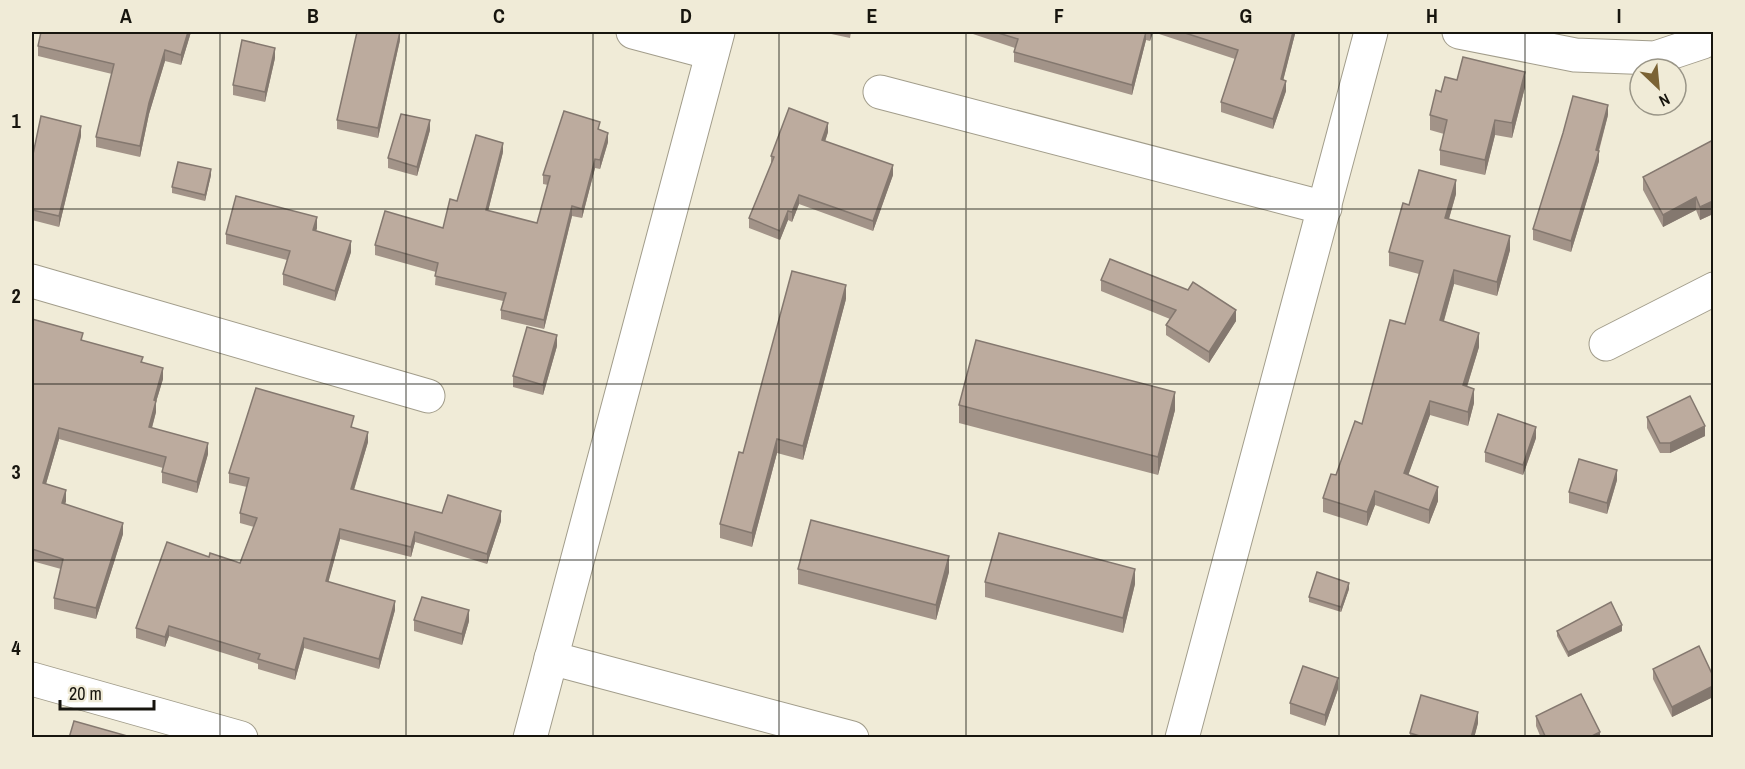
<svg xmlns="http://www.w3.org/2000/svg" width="1745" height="769" font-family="'Archivo Narrow',sans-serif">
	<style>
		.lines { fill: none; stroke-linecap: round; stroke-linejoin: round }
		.minor-casing { stroke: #a29d8b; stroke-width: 35 }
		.tertiary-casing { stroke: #a29d8b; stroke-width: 35 }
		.minor { stroke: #fff; stroke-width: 33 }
		.tertiary { stroke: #fff; stroke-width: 33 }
		.wall { fill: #a29388 }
		.shaded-wall { fill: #84786f }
		.building { fill: #bcab9e; stroke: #84786f; stroke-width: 1.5 }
		.grid { fill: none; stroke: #17150e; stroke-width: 1.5; stroke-opacity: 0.55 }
		.neatline { fill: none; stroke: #17150e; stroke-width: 2 }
		.grid-label { font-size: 20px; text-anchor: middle; font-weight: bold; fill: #17150e }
	</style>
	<rect width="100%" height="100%" fill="#f0ebd7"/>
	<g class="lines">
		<!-- minor casing -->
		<g class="minor-casing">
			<g id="minor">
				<path d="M633 32 712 53"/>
				<path d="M1459 32 1575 55 1655 58 1703 42 1714 32"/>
				<path d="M880 92 1325 208"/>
				<path d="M32 281 428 396"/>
				<path d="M1606 344 1714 289"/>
				<path d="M551 658 852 738"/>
				<path d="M32 679 241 738"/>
				<path d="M1182 738 1371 32"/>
			</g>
		</g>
		<!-- tertiary casing -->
		<g class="tertiary-casing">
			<path id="tertiary" d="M530 738 718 32"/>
		</g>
		<!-- minor -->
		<use href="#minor" class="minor"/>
		<!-- tertiary -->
		<use href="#tertiary" class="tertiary"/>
	</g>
	<!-- wall -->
	<g class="wall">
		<path d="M191 32 181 65 165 61 149 114 140 157 96 147V137L112 74 38 56V46Z"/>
		<path d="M822 32H851L850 38Z"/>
		<path d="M967 32H1295V34L1283 80 1286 91 1273 129 1221 112V102L1235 59 1153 32 1150 41 1146 40 1132 95 1014 62V52L1015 48Z"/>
		<path d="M400 40 378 138 337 129V120Z"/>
		<path d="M275 58 265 102 233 95V85Z"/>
		<path d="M1457 80 1525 87 1512 138 1495 135 1485 175 1440 165V150L1444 134 1430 130V115L1441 92Z"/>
		<path d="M1608 115 1599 151V161L1571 252 1533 240V229Z"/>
		<path d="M430 130 417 176 388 168V158Z"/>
		<path d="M600 130 608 142 600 169 595 168 582 218 572 216 544 329 501 319V310L503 301 435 285 436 272 375 255V245L443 228 457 201 503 152 488 211 537 223 548 185 543 184V175Z"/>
		<path d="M828 132 825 142 893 175 873 231 799 204 792 222 788 220 780 240 749 228V218L771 165V156Z"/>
		<path d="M81 136 59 227 32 220V159Z"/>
		<path d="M1713 140V214L1700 220 1696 210 1663 227 1643 190V177Z"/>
		<path d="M211 175 205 201 172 193V187Z"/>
		<path d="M1456 194 1449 219 1510 250 1497 296 1454 284 1444 321 1479 347 1467 387 1474 403 1468 426 1430 415 1408 475 1438 501 1429 524 1375 505 1367 526 1323 512V498L1336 475 1362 424 1405 324 1419 274 1389 266V252L1409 205Z"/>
		<path d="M317 228 316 231 351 252 335 301 283 285V274L287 260 226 244V234Z"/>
		<path d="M1101 280 1188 290 1236 321 1209 363 1166 335V325L1170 319 1101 291Z"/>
		<path d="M846 299 803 460 777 453 752 547 720 538V524L743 453Z"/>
		<path d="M32 319 83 341 143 362 163 379 156 402V412L152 428 208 454 197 493 162 483V472L163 468 59 439 46 484 66 501 65 504 123 534 96 619 54 609V598L61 569 32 561Z"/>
		<path d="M557 346 543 395 513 387V376Z"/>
		<path d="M959 405 1175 410 1158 475 959 423Z"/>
		<path d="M1647 417 1705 436 1670 453H1660L1647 428Z"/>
		<path d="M353 427 368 442 354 490 442 513 501 521 487 564 415 542 411 557 340 539 328 582 395 610 379 669 304 648 295 680 258 669V664L169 636 165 647 136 638V628L209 557 240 563 254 527 240 523V513L247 487 229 483V473Z"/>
		<path d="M1536 438 1523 475 1485 462V452Z"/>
		<path d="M1617 480 1607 514 1569 503V492Z"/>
		<path d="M798 569 949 572 936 620 798 584Z"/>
		<path d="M985 582 1135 584 1123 633 985 597Z"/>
		<path d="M1349 589 1341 612 1309 602V597Z"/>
		<path d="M414 620 469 621 462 645 414 631Z"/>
		<path d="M1557 631H1622L1568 657 1557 636Z"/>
		<path d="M1653 669 1713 676V697L1672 717 1653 679Z"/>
		<path d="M1338 689 1325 726 1290 714V703Z"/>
		<path d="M1536 716 1600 738H1541L1536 726Z"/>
		<path d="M1478 723 1474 738H1410V733Z"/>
	</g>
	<!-- shaded-wall -->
	<g class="shaded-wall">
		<path d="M188 32H191L181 65V55Z"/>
		<path d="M400 32V40L378 138V128Z"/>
		<path d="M1146 32V40L1132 95V85Z"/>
		<path d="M1150 32H1153L1150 41Z"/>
		<path d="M1293 32H1295V34L1281 89V79Z"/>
		<path d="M275 48V58L265 102V92Z"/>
		<path d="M165 50V61L149 114 140 157V146L149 103Z"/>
		<path d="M1525 72V87L1512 138V123Z"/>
		<path d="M1286 81V91L1273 129V119Z"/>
		<path d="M1608 105V115L1596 160V150Z"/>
		<path d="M430 120V130L417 176V167Z"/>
		<path d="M1495 120V135L1485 175V160Z"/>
		<path d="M828 123V132L822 150V140Z"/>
		<path d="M81 126V136L59 227V216Z"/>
		<path d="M608 133V142L600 169V160Z"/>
		<path d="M503 143V152L486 219V210Z"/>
		<path d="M1599 151V161L1571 252V241Z"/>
		<path d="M595 159V168L582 218V209Z"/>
		<path d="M893 165V175L873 231V221Z"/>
		<path d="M211 169V175L205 201V195Z"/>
		<path d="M1456 180V194L1445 232V218Z"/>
		<path d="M799 195V204L792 222V212Z"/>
		<path d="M1696 197V210L1663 227V215Z"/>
		<path d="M1713 201V214L1700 220V207Z"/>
		<path d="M572 206V216L544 329V320Z"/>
		<path d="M788 211V220L780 240V231Z"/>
		<path d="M317 217V228L313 241V230Z"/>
		<path d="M1510 236V250L1497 296V282Z"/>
		<path d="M351 241V252L335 301V291Z"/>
		<path d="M1454 270V284L1440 334V320Z"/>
		<path d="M846 285V299L803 460V446Z"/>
		<path d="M1236 310V321L1209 363V352Z"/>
		<path d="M1479 333V347L1463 399V385Z"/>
		<path d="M557 335V346L543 395V385Z"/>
		<path d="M163 368V379L156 402V412L149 438V427L154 400Z"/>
		<path d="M1474 389V403L1468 426V412Z"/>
		<path d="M1175 392V410L1158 475V457Z"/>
		<path d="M1430 401V415L1404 487V473Z"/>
		<path d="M1705 426V436L1670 453V443Z"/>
		<path d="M1536 427V438L1523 475V465Z"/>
		<path d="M59 428V439L43 494V483Z"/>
		<path d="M368 432V442L351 499V489Z"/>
		<path d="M777 439V453L752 547V533Z"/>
		<path d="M208 443V454L197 493V482Z"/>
		<path d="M1617 470V480L1607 514V503Z"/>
		<path d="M1438 487V501L1429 524V510Z"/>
		<path d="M66 490V501L62 514V503Z"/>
		<path d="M1375 491V505L1367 526V512Z"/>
		<path d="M501 511V521L487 564V554Z"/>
		<path d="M123 523V534L96 619V608Z"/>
		<path d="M340 529V539L326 591V581Z"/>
		<path d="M415 532V542L411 557V547Z"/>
		<path d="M949 556V572L936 620V605Z"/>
		<path d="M1135 569V584L1123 633V618Z"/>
		<path d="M1349 583V589L1341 612V607Z"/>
		<path d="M395 601V610L379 669V659Z"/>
		<path d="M469 610V621L462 645V634Z"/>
		<path d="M1622 625V631L1568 657V652Z"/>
		<path d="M169 626V636L165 647V637Z"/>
		<path d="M304 638V648L295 680V670Z"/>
		<path d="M1338 678V689L1325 726V715Z"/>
		<path d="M1713 686V697L1672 717V707Z"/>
		<path d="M1478 712V723L1474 738H1471Z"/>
		<path d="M1600 732V738H1588Z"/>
	</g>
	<!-- building -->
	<g class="building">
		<path d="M41 32H188L181 55 165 50 149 103 140 146 96 137 114 64 38 46Z"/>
		<path d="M357 32H400L378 128 337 120Z"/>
		<path d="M995 32H1146L1132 85 1014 52 1018 39Z"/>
		<path d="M1182 32H1293L1281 79 1286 81 1273 119 1221 102 1238 50Z"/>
		<path d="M242 40 275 48 265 92 233 85Z"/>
		<path d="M1463 57 1525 72 1512 123 1495 120 1485 160 1440 150 1447 120 1430 115 1436 90 1441 92 1445 77 1457 80Z"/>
		<path d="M1573 96 1608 105 1596 150 1599 151 1571 241 1533 229 1563 133Z"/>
		<path d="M789 108 828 123 822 140 893 165 873 221 799 195 792 212 788 211 780 231 749 218 774 157 771 156Z"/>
		<path d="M564 111 600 122 598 129 608 133 600 160 595 159 582 209 572 206 544 320 501 310 506 293 435 276 438 263 375 245 385 211 443 228 450 199 457 201 476 135 503 143 486 210 537 223 550 176 543 175Z"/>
		<path d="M401 114 430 120 417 167 388 158Z"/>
		<path d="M41 116 81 126 59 216 32 210V159Z"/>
		<path d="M1713 140V201L1700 207 1696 197 1663 215 1643 177Z"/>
		<path d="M178 162 211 169 205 195 172 187Z"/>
		<path d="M1419 170 1456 180 1445 218 1510 236 1497 282 1454 270 1440 320 1479 333 1463 385 1474 389 1468 412 1430 401 1404 473 1438 487 1429 510 1375 491 1367 512 1323 498 1331 474 1336 475 1355 421 1362 424 1390 320 1405 324 1423 261 1389 252 1403 203 1409 205Z"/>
		<path d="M236 196 317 217 313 230 351 241 335 291 283 274 290 251 226 234Z"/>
		<path d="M1110 259 1188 290 1193 282 1236 310 1209 352 1166 325 1176 310 1101 280Z"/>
		<path d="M792 271 846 285 803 446 777 439 752 533 720 524 739 452 743 453Z"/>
		<path d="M32 319 83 333 81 340 143 357 141 362 163 368 154 400 156 401 149 427 208 443 197 482 162 472 166 457 59 428 43 483 66 490 62 503 123 523 96 608 54 598 63 559 32 549Z"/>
		<path d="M527 327 557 335 543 385 513 376Z"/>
		<path d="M976 340 1175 392 1158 457 959 405Z"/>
		<path d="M256 388 354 416 351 427 368 432 351 489 442 513 448 495 501 511 487 554 415 532 411 547 340 529 326 581 395 601 379 659 304 638 295 670 258 659 260 654 169 626 165 637 136 628 167 542 209 557 210 553 240 563 257 518 240 513 249 478 229 473Z"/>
		<path d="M1690 396 1705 426 1670 443H1660L1647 417Z"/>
		<path d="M1498 414 1536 427 1523 465 1485 452Z"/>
		<path d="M1579 459 1617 470 1607 503 1569 492Z"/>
		<path d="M811 520 949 556 936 605 798 569Z"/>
		<path d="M999 533 1135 569 1123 618 985 582Z"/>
		<path d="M1317 572 1349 583 1341 607 1309 597Z"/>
		<path d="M422 597 469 610 462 634 414 620Z"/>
		<path d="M1611 602 1622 625 1568 652 1557 631Z"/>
		<path d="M1699 646 1713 676V686L1672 707 1653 669Z"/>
		<path d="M1303 666 1338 678 1325 715 1290 703Z"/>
		<path d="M1581 694 1600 732 1588 738H1546L1536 716Z"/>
		<path d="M1421 695 1478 712 1471 738H1426L1410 733Z"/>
		<path d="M74 721 131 737V738H69Z"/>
	</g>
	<!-- grid -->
	<path class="grid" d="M220 32V738M406 32V738M593 32V738M779 32V738M966 32V738M1152 32V738M1339 32V738M1525 32V738M32 209H1714M32 384H1714M32 560H1714"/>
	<!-- border -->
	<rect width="1745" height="769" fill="none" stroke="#f0ebd7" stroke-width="66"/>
	<!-- north arrow -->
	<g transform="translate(1658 87) rotate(154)"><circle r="28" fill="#f0ebd7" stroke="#999587" stroke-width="1.5"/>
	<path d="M0-4.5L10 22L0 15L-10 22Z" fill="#7b6334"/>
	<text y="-9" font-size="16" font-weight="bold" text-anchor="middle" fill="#17150e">N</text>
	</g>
	<!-- scale -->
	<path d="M60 700v9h94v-9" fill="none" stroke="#17150e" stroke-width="3"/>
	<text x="69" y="700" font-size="18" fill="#17150e" stroke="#f0ebd7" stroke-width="4.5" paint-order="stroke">20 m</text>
	<rect x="33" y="33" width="1679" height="703" class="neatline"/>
	<g class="grid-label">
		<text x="126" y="23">A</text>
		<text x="313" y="23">B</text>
		<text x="499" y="23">C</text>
		<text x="686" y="23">D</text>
		<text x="872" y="23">E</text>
		<text x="1059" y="23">F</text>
		<text x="1246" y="23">G</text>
		<text x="1432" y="23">H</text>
		<text x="1619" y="23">I</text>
		<text x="16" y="128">1</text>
		<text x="16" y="303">2</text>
		<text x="16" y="479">3</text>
		<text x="16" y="655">4</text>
	</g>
</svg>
